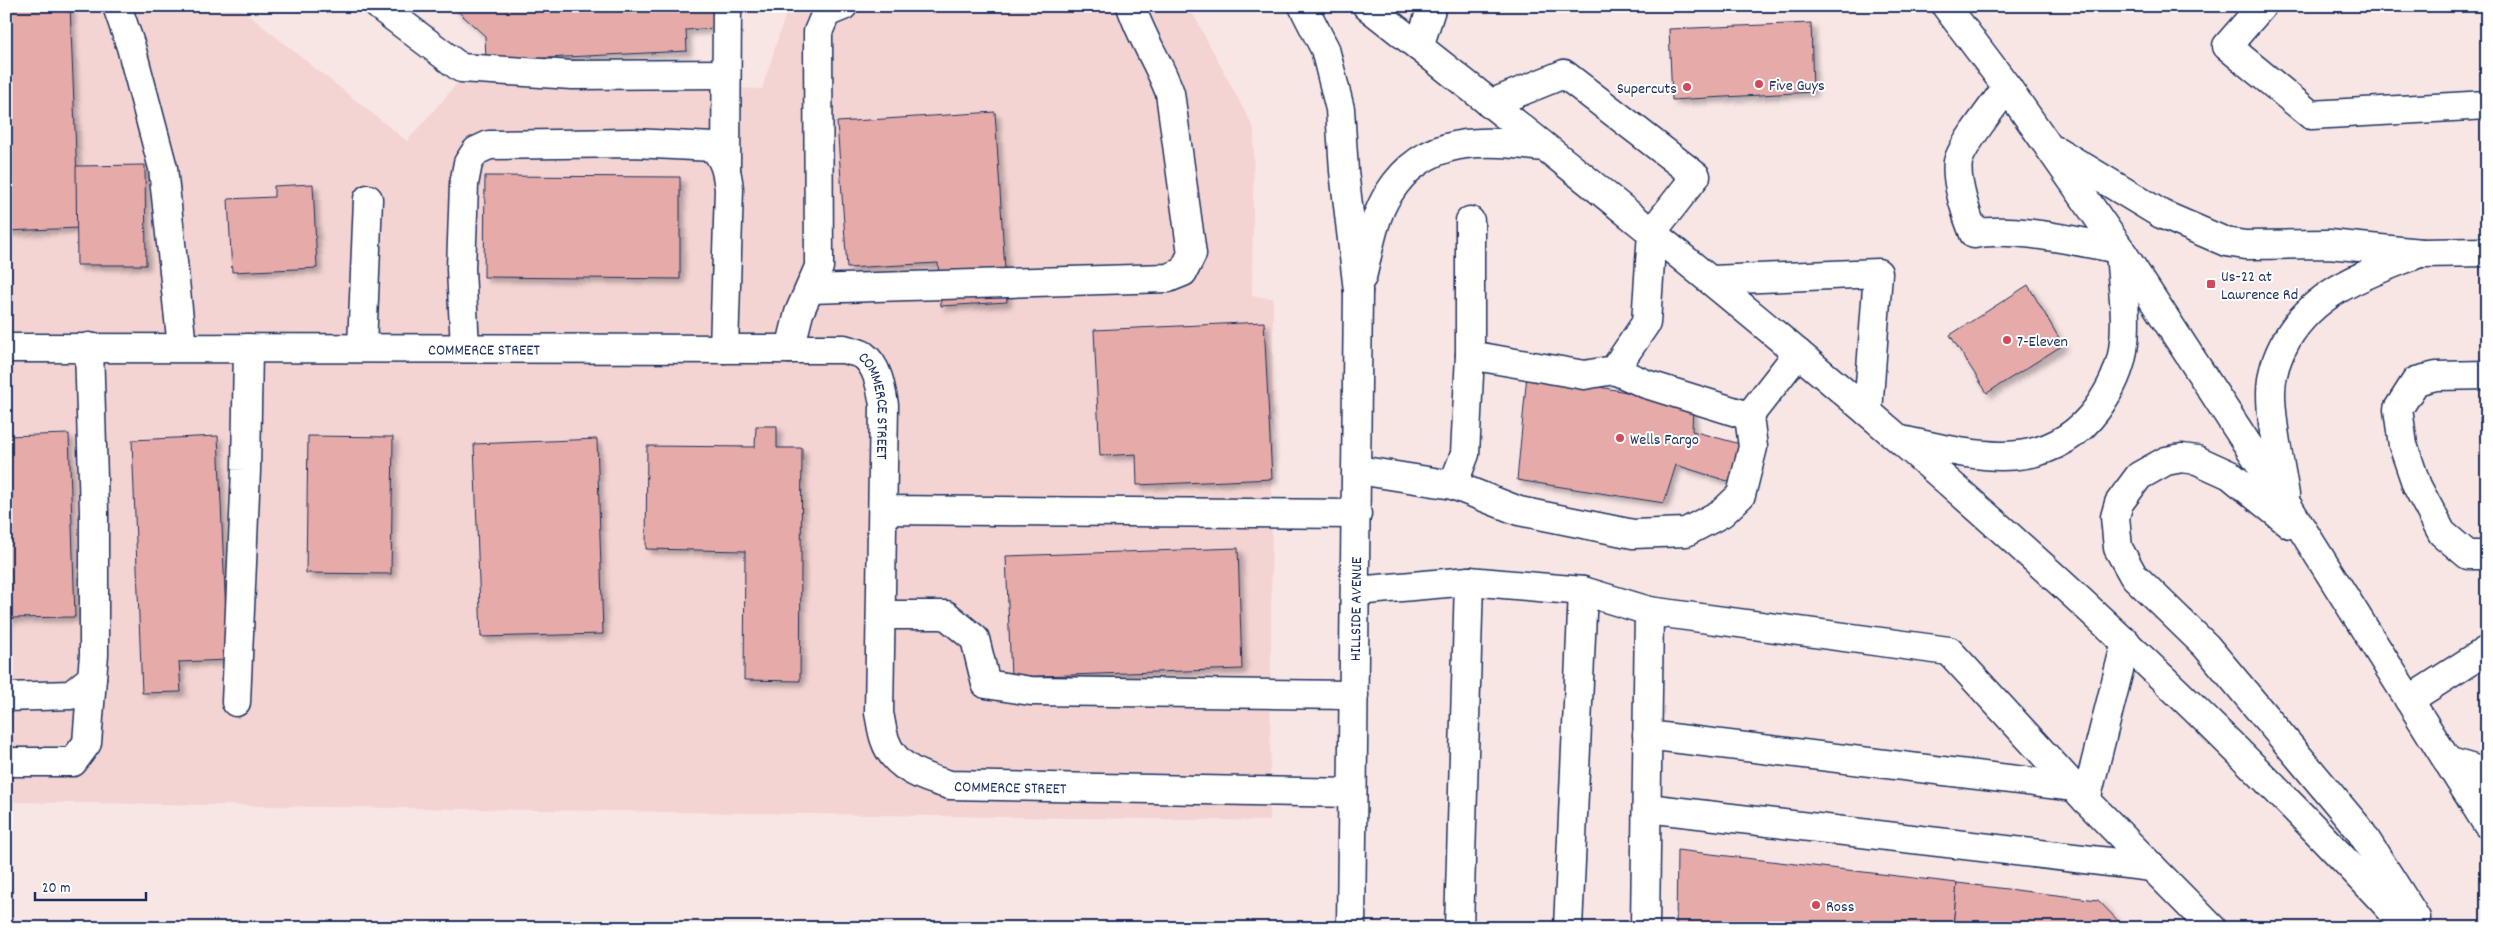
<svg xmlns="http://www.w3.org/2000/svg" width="2493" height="934" font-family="Dekko,sans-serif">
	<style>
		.built { fill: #f3d4d3 }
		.building { fill: #e6aba8; stroke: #1b2f5e; filter: url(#shadow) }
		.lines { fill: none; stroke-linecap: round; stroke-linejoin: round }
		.minor-casing { stroke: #1b2f5e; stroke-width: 31 }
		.highway-casing { stroke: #1b2f5e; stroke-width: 31 }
		.minor { stroke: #fff; stroke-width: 28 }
		.highway { stroke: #fff; stroke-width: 28 }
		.poi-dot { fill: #d1495b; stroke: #fff; stroke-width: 2 }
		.labels { text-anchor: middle; stroke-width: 4; stroke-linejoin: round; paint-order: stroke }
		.poi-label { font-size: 16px; fill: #1b2f5e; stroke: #fff; text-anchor: start }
		.street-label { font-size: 16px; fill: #1b2f5e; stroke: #fff }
	</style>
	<defs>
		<filter id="shadow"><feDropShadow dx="4.5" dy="4.5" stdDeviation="2.5" flood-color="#0004"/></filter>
	</defs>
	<rect width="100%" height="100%" fill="#f8e6e5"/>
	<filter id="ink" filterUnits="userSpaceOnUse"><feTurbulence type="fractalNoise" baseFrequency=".02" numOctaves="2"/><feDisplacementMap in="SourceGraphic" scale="10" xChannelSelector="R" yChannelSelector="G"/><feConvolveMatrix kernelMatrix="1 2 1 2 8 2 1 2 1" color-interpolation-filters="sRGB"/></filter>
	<g filter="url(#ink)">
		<!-- built -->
		<path class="built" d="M6 6H237L407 141 462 78 762 89 788 6H1189L1254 129 1252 296 1273 298 1270 821 6 802Z"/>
		<!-- building -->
		<g class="building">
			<path d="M6 6H70L79 228 6 231Z"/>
			<path d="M452 6H713L715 28 686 30 687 51 486 61 485 36Z"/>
			<path d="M1811 23 1813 92 1672 100 1669 29Z"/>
			<path d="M995 112 1007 302 941 306 938 263 847 268 837 122Z"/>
			<path d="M145 165 146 265H77L76 166Z"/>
			<path d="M485 176 680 177V279L484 277Z"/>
			<path d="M313 184 317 268 232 272 228 199 274 197V186Z"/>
			<path d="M2028 285 2063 345 1987 393 1950 335Z"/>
			<path d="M1264 322 1272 479 1137 485 1136 454 1100 456 1094 330Z"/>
			<path d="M1527 374 1693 404 1692 431 1744 445 1737 484 1676 465 1664 503 1517 480Z"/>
			<path d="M756 426H777V448H802L800 681 744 680 745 551 646 549 647 446 755 447Z"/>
			<path d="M69 434 75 617 7 618 6 634V436Z"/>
			<path d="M218 436 228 660 179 662 181 692 142 693 132 440Z"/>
			<path d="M308 436 393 437 391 574 306 573Z"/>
			<path d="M597 439 603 634 481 637 474 444Z"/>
			<path d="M1238 548 1242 669 1011 677 1006 556Z"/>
			<path d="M1677 850 1957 883 1953 928H1676Z"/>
			<path d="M1957 883 2098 900 2125 928H1953Z"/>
		</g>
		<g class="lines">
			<!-- minor casing -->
			<g class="minor-casing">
				<g id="minor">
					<path d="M117 6 131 47 163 168 182 347"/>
					<path d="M379 6 461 68 572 75 726 74"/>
					<path d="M2262 6 2227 46 2311 115 2487 105"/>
					<path d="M1419 47 1432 6"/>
					<path d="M2007 87C1996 103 1961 146 1958 162 1955 181 1967 217 1974 234 2017 226 2077 242 2120 249"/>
					<path d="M726 168 727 6"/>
					<path d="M2421 253 2487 252"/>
					<path d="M1712 280 1878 273 1868 412"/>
					<path d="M810 289 1168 278 1183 272 1192 254 1170 93C1159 63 1141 37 1131 6"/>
					<path d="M362 347 368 199"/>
					<path id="s1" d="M6 348 844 349C849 351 858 352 863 355 878 366 881 388 884 405L879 713C881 722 882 732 885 740 894 768 925 778 950 785L1352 793"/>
					<path d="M465 348 461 269 464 184 468 163 476 151 489 145 634 143 713 147C725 160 727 172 729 189L724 349"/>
					<path d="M790 349 799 313 819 267 818 32 826 13 843 6"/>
					<path d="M1470 355 1584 375 1614 370 1646 323 1652 232 1696 176 1564 74 1490 104"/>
					<path d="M1614 370 1646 384 1749 416"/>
					<path d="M2487 375 2436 376 2416 381 2398 409 2403 445 2417 486 2442 533 2468 555H2487"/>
					<path d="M1358 470 1453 485 1465 454 1470 355V221"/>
					<path d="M1453 485 1519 511 1633 534 1686 532 1722 513 1741 495 1753 447 1749 416 1798 353"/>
					<path d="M883 510 1357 514"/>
					<path d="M1356 591 1469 581 1583 591 1649 611 1949 651 2086 800 2126 642"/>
					<path d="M881 615H946L975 639 986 684 1031 691 1354 695"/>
					<path d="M6 697 71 695 92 678 94 655V512L89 347"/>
					<path d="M2409 700 2487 650"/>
					<path d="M236 702 246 470 248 348"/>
					<path d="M1647 735 2075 787"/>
					<path d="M2447 761 2487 773"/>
					<path d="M6 762H73L87 743 92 678"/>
					<path d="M2086 800 2212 928"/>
					<path d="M1647 808 2152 867"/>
					<path id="s2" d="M1351 928 1358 291"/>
					<path d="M1459 928 1469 581"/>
					<path d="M1568 928 1583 591"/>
					<path d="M1645 928 1649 611"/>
				</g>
			</g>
			<!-- highway casing -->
			<g class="highway-casing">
				<g id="highway">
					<path d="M1303 6 1325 49 1340 109 1344 171 1358 291"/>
					<path d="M1367 6C1734 294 2092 583 2408 928"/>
					<path d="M1946 6 2007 87 2120 249 2287 505 2487 824"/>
					<path d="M2057 151 2161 214 2226 242 2245 245 2329 244 2421 253"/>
					<path d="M1362 277C1369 250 1373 217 1389 193 1426 134 1484 140 1544 147"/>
					<path d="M1906 441C1975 456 2048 476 2097 409 2109 392 2120 371 2123 350 2128 318 2122 284 2120 252"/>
					<path d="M2285 495C2280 462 2271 427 2271 393 2271 374 2277 356 2287 339 2316 290 2367 274 2417 254"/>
					<path d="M2290 524 2230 475 2197 460 2182 458 2166 461 2139 476 2119 503 2115 517 2118 548 2133 575 2206 646 2359 829 2416 918"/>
				</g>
			</g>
			<!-- minor -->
			<use href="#minor" class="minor"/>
			<!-- highway -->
			<use href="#highway" class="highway"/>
		</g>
	</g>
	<!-- markers -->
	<g class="poi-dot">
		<circle cx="1759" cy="84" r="5"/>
		<circle cx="1687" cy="87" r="5"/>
		<rect x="2206" y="279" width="10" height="10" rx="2.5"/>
		<circle cx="2007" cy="340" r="5"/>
		<circle cx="1620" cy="438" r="5"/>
		<circle cx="1816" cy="905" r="5"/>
	</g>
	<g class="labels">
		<!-- poi labels -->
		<g class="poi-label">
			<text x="1769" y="90">Five Guys</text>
			<text x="1677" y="93" text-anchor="end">Supercuts</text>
			<text x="2221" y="281">Us-22 at<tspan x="2221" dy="18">Lawrence Rd</tspan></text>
			<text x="2017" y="346">7-Eleven</text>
			<text x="1630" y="444">Wells Fargo</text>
			<text x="1826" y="911">Ross</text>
		</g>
		<!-- street labels -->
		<g class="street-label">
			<text dy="6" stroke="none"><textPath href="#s1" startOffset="478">COMMERCE STREET</textPath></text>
			<text dy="6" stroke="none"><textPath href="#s1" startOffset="912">COMMERCE STREET</textPath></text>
			<text dy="6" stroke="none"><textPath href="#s2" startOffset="319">HILLSIDE AVENUE</textPath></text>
			<text dy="6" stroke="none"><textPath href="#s1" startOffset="1392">COMMERCE STREET</textPath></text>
		</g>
	</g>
	<!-- margin -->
	<rect width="2493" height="934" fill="none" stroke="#fff" stroke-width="25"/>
	<rect x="12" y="12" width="2468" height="909" fill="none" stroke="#1b2f5e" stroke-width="2" filter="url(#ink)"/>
	<!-- scale -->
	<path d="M35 892v8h111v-8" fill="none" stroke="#1b2f5e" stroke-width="2.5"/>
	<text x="42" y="892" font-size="15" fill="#1b2f5e" stroke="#ffffff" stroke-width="4" paint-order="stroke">20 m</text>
</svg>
